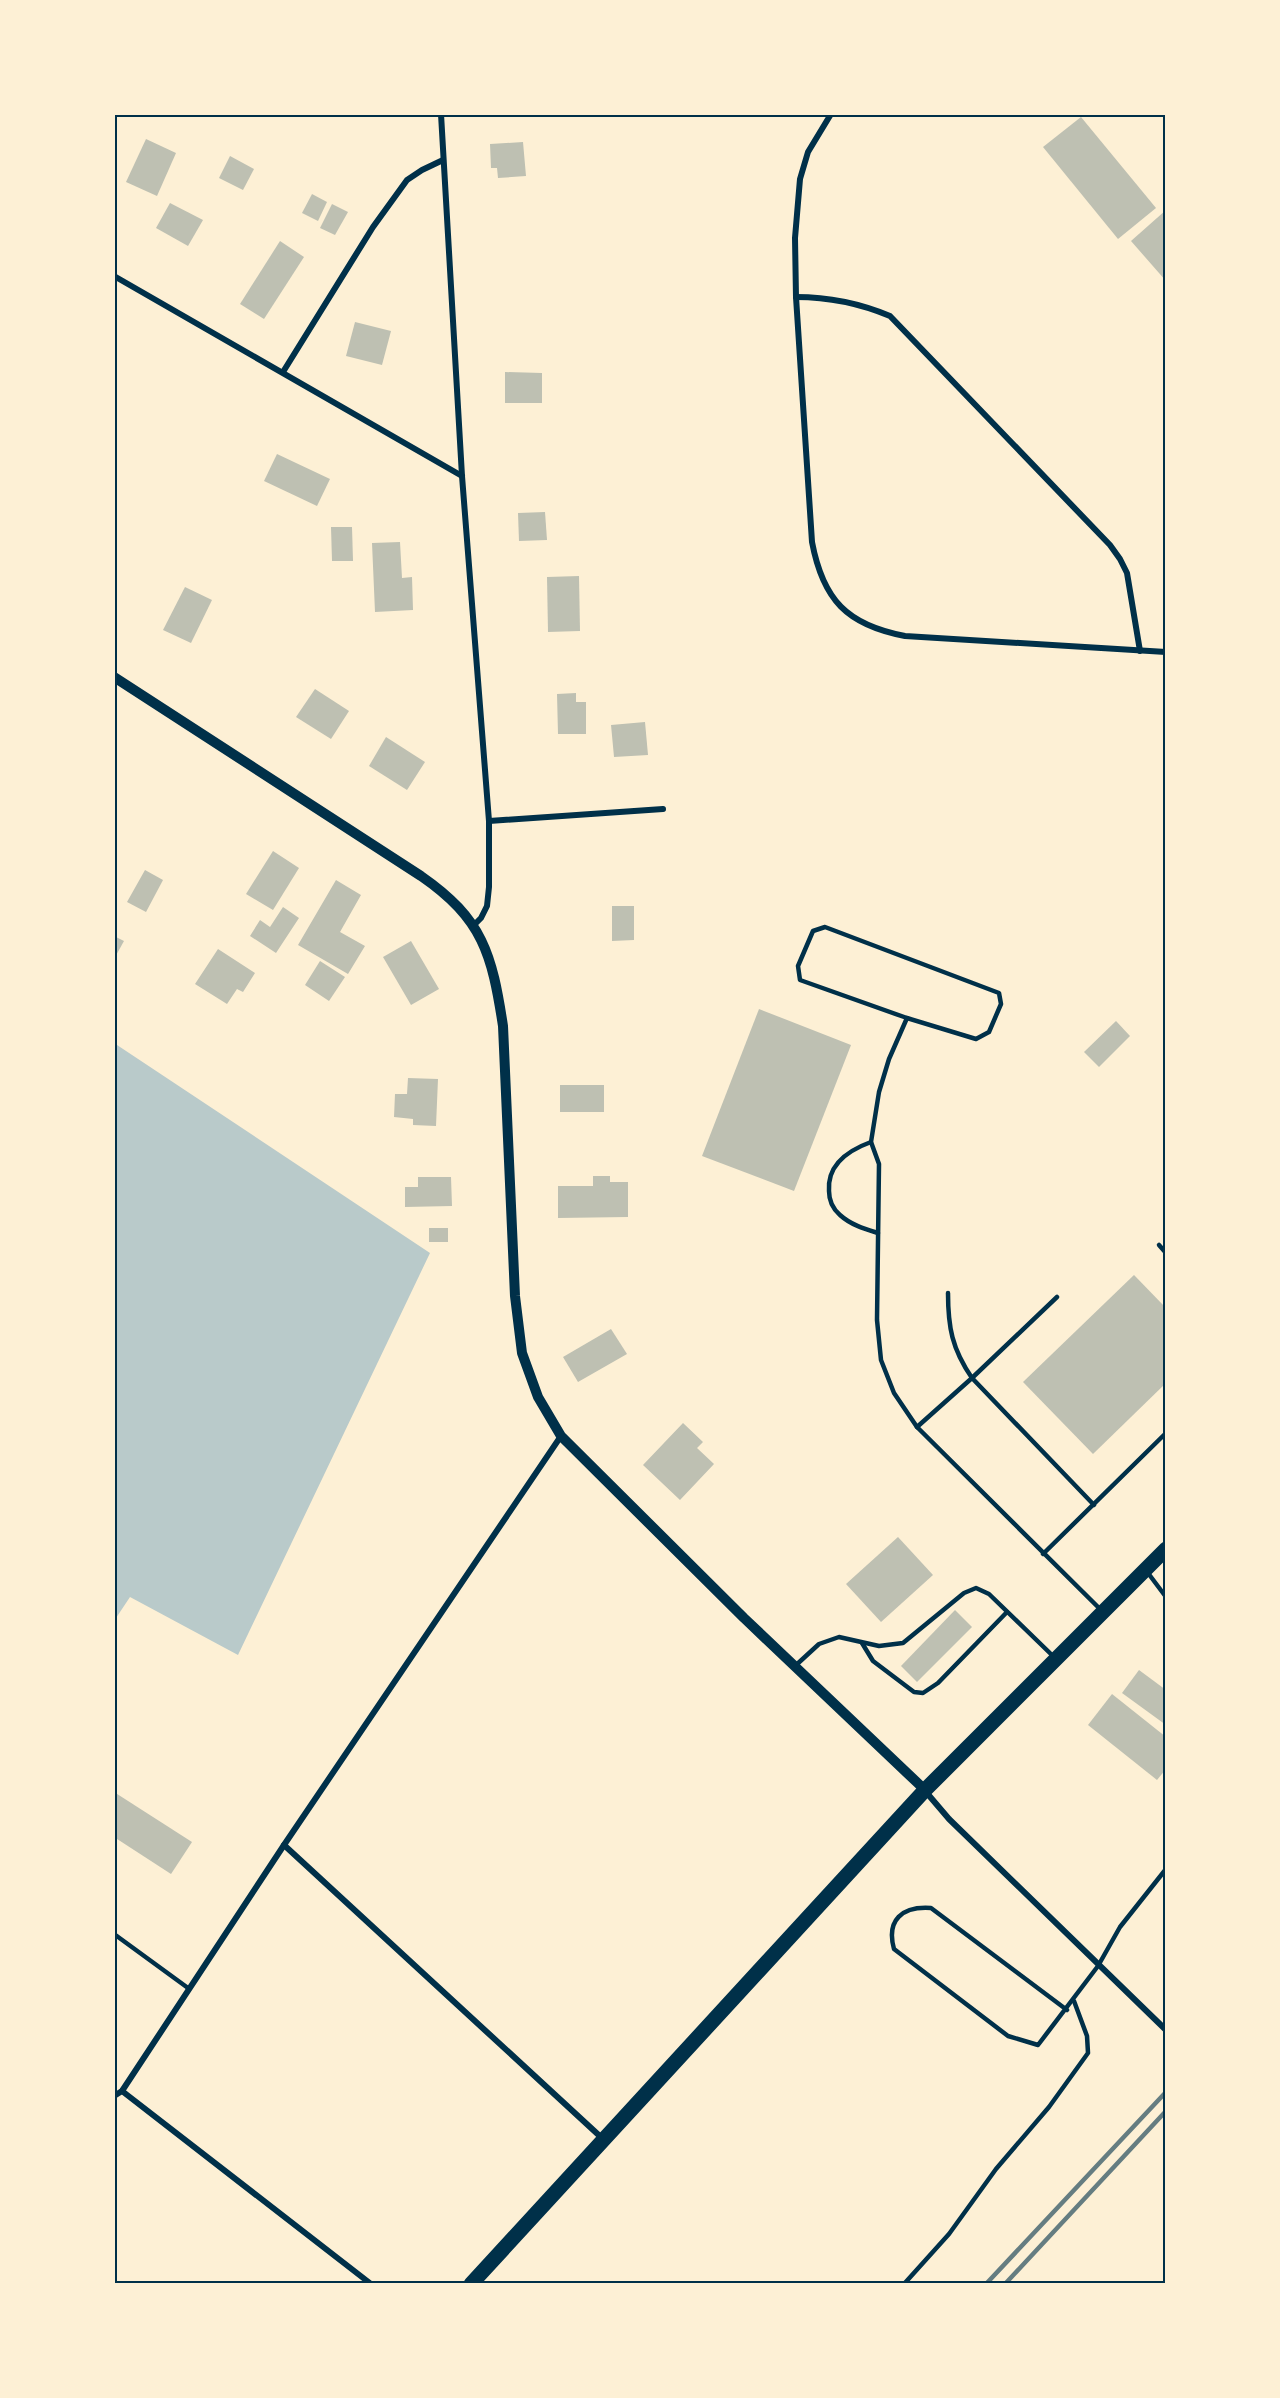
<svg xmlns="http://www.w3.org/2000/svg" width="1280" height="2398" font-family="'Open Sans',sans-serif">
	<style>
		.green { fill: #b9caca }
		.building { fill: #bec0b2 }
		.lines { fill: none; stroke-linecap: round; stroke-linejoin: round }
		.service { stroke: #003049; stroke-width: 4.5 }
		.minor { stroke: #003049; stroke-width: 6 }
		.tertiary { stroke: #003049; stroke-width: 10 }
		.primary { stroke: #003049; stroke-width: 15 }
		.rail { stroke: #657d81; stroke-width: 4.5 }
		.neatline { fill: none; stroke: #003049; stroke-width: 2 }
	</style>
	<rect width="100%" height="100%" fill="#fdf0d5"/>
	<!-- green -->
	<path class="green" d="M114 1043 430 1253 238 1655 130 1597 114 1621Z"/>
	<!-- building -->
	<g class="building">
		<path d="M1081 117 1156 208 1118 239 1043 147Z"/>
		<path d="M146 139 176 153 157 196 126 182Z"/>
		<path d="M523 142 526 176 498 178 497 168H491L490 144Z"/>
		<path d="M230 156 254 169 243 190 219 178Z"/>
		<path d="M312 194 327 202 318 221 302 213Z"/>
		<path d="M170 203 203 220 188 246 156 228Z"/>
		<path d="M332 204 348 212 335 235 320 228Z"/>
		<path d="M1166 210V281L1131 241Z"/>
		<path d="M280 241 304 257 264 319 240 304Z"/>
		<path d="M355 322 391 331 382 365 346 356Z"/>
		<path d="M505 372 542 373V403H505Z"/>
		<path d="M277 454 330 479 317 506 264 481Z"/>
		<path d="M545 512 547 540 519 541 518 513Z"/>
		<path d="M331 527H352L353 561H332Z"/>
		<path d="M400 542 402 578 412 577 413 610 375 612 372 543Z"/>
		<path d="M579 576 580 631 548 632 547 577Z"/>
		<path d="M185 587 212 600 191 643 163 630Z"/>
		<path d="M315 689 349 711 331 739 296 717Z"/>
		<path d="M576 693V702H586V734H558L557 694Z"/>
		<path d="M645 722 648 755 614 757 611 725Z"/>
		<path d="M386 737 425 762 407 790 369 766Z"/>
		<path d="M273 851 299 868 273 910 246 894Z"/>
		<path d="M145 870 163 880 146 912 127 902Z"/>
		<path d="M336 880 361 895 340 932 365 946 348 974 298 945Z"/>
		<path d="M612 906H634V940L612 941Z"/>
		<path d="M283 907 299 918 276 953 250 936 260 920 270 927Z"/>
		<path d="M114 936 124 941 114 959Z"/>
		<path d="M411 941 439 989 411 1005 383 957Z"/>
		<path d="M218 949 255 973 243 992 237 989 227 1004 195 984Z"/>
		<path d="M320 961 345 977 329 1001 305 985Z"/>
		<path d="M759 1009 851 1045 794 1191 702 1156Z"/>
		<path d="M1116 1021 1130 1036 1099 1067 1084 1052Z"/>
		<path d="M408 1078 438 1079 436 1126 413 1125V1119L394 1117 395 1094H407Z"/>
		<rect x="560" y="1085" width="44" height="27"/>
		<path d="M593 1176H610V1182H628V1217L558 1218V1186H593Z"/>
		<path d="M418 1177H451L452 1206 405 1207V1187H418Z"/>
		<rect x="429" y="1228" width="19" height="14"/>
		<path d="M1134 1275 1166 1308V1383L1093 1454 1023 1382Z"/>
		<path d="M611 1329 627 1354 578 1382 563 1357Z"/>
		<path d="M683 1423 703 1442 697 1448 714 1464 680 1500 643 1465Z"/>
		<path d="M898 1537 933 1575 881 1622 846 1584Z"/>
		<path d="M955 1610 972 1627 917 1682 901 1666Z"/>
		<path d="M1139 1670 1166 1690V1725L1122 1693Z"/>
		<path d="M1112 1694 1166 1737V1769L1157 1780 1088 1725Z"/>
		<path d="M114 1792 192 1842 171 1874 114 1837Z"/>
	</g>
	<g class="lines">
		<!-- service -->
		<g class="service">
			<path d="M825 927 999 993 1001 1004 989 1032 976 1039 907 1018 800 980 798 966 813 931Z"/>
			<path d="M907 1018 889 1059 879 1092 871 1142 879 1164 877 1320 881 1360 894 1393 917 1427 1101 1610"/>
			<path d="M871 1142C849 1150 827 1164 829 1191 829 1200 833 1209 840 1215 851 1225 865 1229 878 1233"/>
			<path d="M1159 1245 1166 1253"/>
			<path d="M948 1293C948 1327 952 1349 972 1378L1057 1297"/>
			<path d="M917 1427 972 1378 1094 1505"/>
			<path d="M1043 1554 1166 1433"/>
			<path d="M1148 1573 1166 1597"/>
			<path d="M862 1643 873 1661 914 1692 923 1693 938 1683 1007 1612"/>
			<path d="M795 1666 819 1644 839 1637 879 1646 903 1643 964 1593 976 1588 989 1594 1054 1657"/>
			<path d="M114 1934 188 1988"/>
			<path d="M1067 2010 931 1908C902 1906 886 1920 894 1949L1008 2036 1038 2045 1098 1966 1120 1927 1166 1869"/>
			<path d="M904 2284 949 2234 996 2169 1049 2107 1088 2053 1087 2036 1074 2001"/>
		</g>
		<!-- minor -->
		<g class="minor">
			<path d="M441 114 462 476 489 821V887L487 906 481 918 474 925"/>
			<path d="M831 114 808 152 800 179 795 238 796 297 812 542C823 600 847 625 905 636L1166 652"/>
			<path d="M114 276 462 476"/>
			<path d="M796 297C830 297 859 303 890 316L1110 545 1120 559 1127 573 1140 651"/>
			<path d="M283 372 373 227 407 180 422 170 443 160"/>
			<path d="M489 821 663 809"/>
			<path d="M926 1792 949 1819 1166 2030"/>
			<path d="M284 1845 603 2139"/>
			<path d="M122 2091 371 2284"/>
			<path d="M114 2096 122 2091 284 1845 561 1436"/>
		</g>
		<!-- tertiary -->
		<path class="tertiary" d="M114 677 421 876C483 919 492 954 503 1026L515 1296 522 1353 538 1397 561 1436 744 1618 925 1790"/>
		<!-- primary -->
		<path class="primary" d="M471 2284 925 1790 1166 1549"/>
		<!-- rail -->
		<g class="rail">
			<path d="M986 2284 1166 2092"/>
			<path d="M1005 2284 1166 2111"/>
		</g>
	</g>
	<!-- border -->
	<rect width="1280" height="2398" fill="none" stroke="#fdf0d5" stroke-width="231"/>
	<rect x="116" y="116" width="1048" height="2166" class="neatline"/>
</svg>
